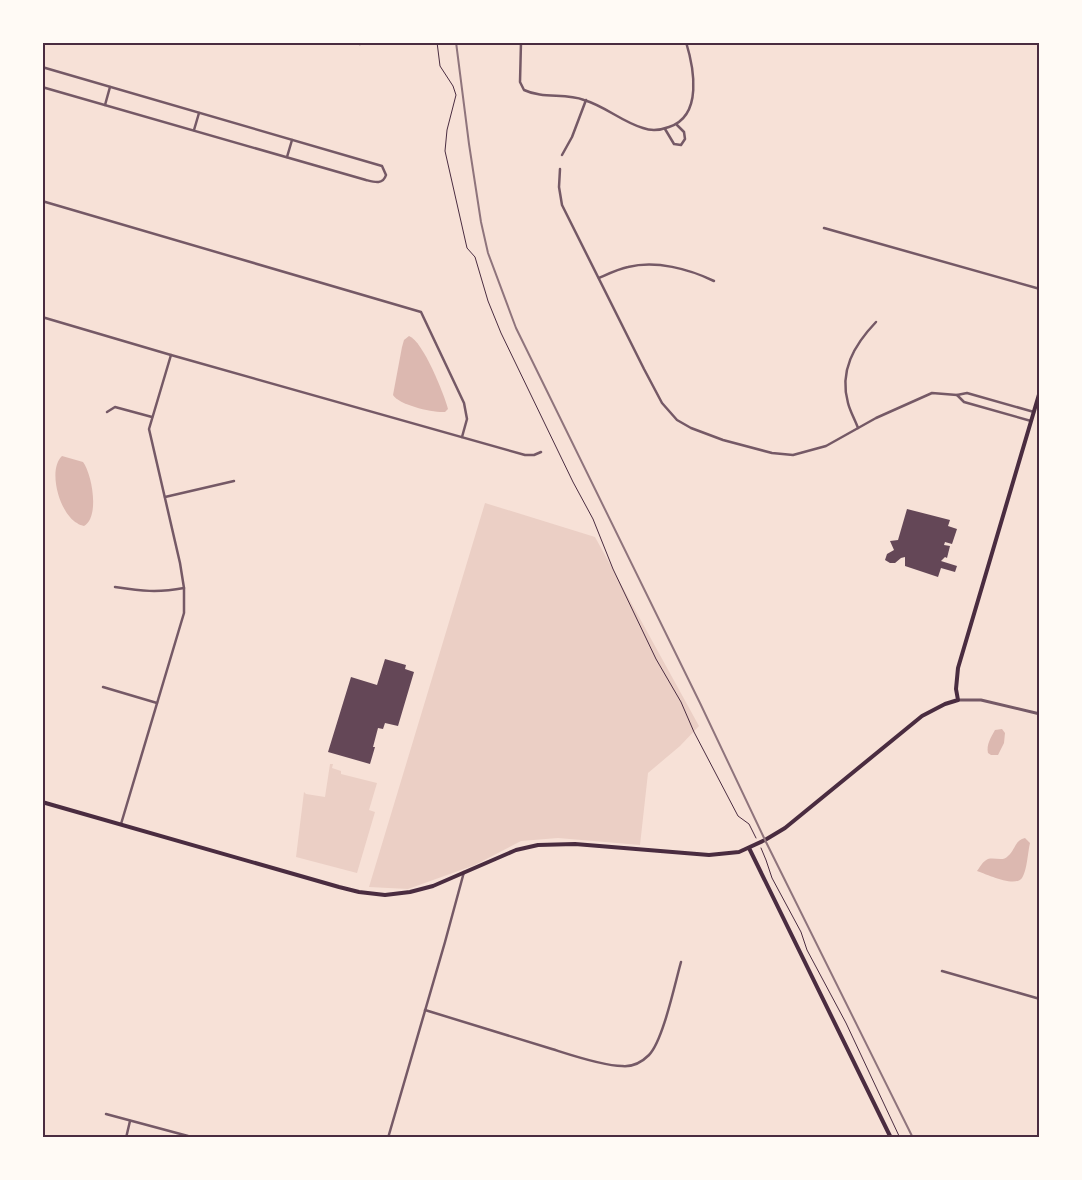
<svg xmlns="http://www.w3.org/2000/svg" width="1082" height="1180" font-family="Merriweather,serif">
	<style>
		.green { fill: #ebcfc5 }
		.water { fill: #dcb8b0 }
		.building { fill: #644757 }
		.lines { fill: none; stroke-linecap: round; stroke-linejoin: round }
		.path { stroke: #4a2c40; stroke-width: 1 }
		.minor { stroke: #755966; stroke-width: 2.5 }
		.tertiary { stroke: #755966; stroke-width: 3 }
		.secondary { stroke: #4a2c40; stroke-width: 4 }
		.rail { stroke: #8f747c; stroke-width: 2 }
		.neatline { fill: none; stroke: #4a2c40; stroke-width: 2 }
	</style>
	<rect width="100%" height="100%" fill="#f7e1d7"/>
	<!-- green -->
	<g class="green">
		<path d="M485 503 595 537 699 726 680 746 648 773 640 845 558 838 521 841 475 865 408 889 369 887Z"/>
		<path d="M330 764H333L332 768 341 771V774L377 783 369 810 375 812 357 873 296 857 304 792 306 794 325 797Z"/>
	</g>
	<!-- water -->
	<g class="water">
		<path d="M409 336C423 341 444 394 448 409L445 412C433 413 399 405 393 395L402 347 404 340Z"/>
		<path d="M62 456 83 462C92 474 100 517 84 526 82 525 79 525 77 523 60 514 47 470 62 456Z"/>
		<path d="M1002 729 1005 733 1004 743 998 755H991L988 753C986 745 991 737 995 730Z"/>
		<path d="M1025 838 1030 843C1028 851 1027 871 1022 878 1015 888 986 874 977 871 980 867 983 861 988 859 995 857 1003 862 1008 856 1015 850 1015 840 1025 838Z"/>
	</g>
	<!-- building -->
	<g class="building">
		<path d="M907 509 950 520 948 526 957 529 952 544 945 542 944 545 950 546 947 558 945 557 941 561 957 566 955 572 941 568 938 577 905 566V557L901 558 895 563H890L885 560 887 554 894 550 890 541 898 540Z"/>
		<path d="M385 659 406 665 405 669 414 672 398 726 385 723 383 729 378 728 373 747H375L370 764 328 752 351 677 377 685Z"/>
	</g>
	<g class="lines">
		<!-- path -->
		<g class="path">
			<path d="M437 42 440 66 453 86 456 95 447 130 445 151 467 248 475 257 488 301 501 333 573 482 593 519 613 569 656 659 681 702 694 732 738 816 749 824 756 838"/>
			<path d="M761 848 766 860 772 878 801 932 807 950 846 1023 900 1138"/>
		</g>
		<!-- minor -->
		<g class="minor">
			<path d="M355 42 360 44"/>
			<path d="M521 42 520 82 524 90C543 99 565 93 584 100 605 106 622 122 643 128 651 131 661 130 669 127 703 116 694 68 686 42"/>
			<path d="M42 67 382 166 386 175C383 185 374 182 366 180L42 87"/>
			<path d="M105 105 110 87"/>
			<path d="M665 129 674 144 681 145 685 139 684 132 677 125"/>
			<path d="M194 130 199 113"/>
			<path d="M562 155 572 137 586 100"/>
			<path d="M287 157 292 140"/>
			<path d="M560 169 559 187 562 205 644 369 662 403 677 420 691 428 723 440 772 453 793 455 826 446 876 418 932 393 957 395 967 393 1034 412"/>
			<path d="M42 201 421 312 464 403 467 419 462 437"/>
			<path d="M824 228 1040 289"/>
			<path d="M599 278C608 274 618 269 628 267 656 260 689 269 714 281"/>
			<path d="M42 317 171 355 525 455H534L541 452"/>
			<path d="M957 395 964 402 1031 421"/>
			<path d="M107 412 115 407 152 417"/>
			<path d="M858 428C855 420 850 411 848 403 839 371 854 345 876 322"/>
			<path d="M165 497 234 481"/>
			<path d="M115 587C142 591 157 593 184 588"/>
			<path d="M103 687 157 703"/>
			<path d="M121 824 184 613V588L180 563 149 429 171 355"/>
			<path d="M942 971 1040 999"/>
			<path d="M425 1010C467 1023 509 1036 552 1049 571 1055 603 1066 622 1066 632 1067 642 1062 649 1055 663 1041 675 983 681 962"/>
			<path d="M106 1114 188 1136"/>
			<path d="M126 1138 130 1121"/>
			<path d="M388 1138 445 942 464 872"/>
		</g>
		<!-- tertiary -->
		<path class="tertiary" d="M958 700H981L1040 714"/>
		<!-- secondary -->
		<g class="secondary">
			<path d="M42 802 339 887 359 892 385 895 410 892 433 886 516 850 538 845 575 844 709 855 739 852 765 840 785 828 922 716 945 704 958 700 956 689 958 668 1040 391"/>
			<path d="M749 848 891 1138"/>
		</g>
		<!-- rail -->
		<path class="rail" d="M456 42 469 144 481 222 488 253 516 328 700 703 765 840 913 1138"/>
	</g>
	<!-- border -->
	<rect width="1082" height="1180" fill="none" stroke="#fffaf5" stroke-width="88"/>
	<rect x="44" y="44" width="994" height="1092" class="neatline"/>
</svg>
